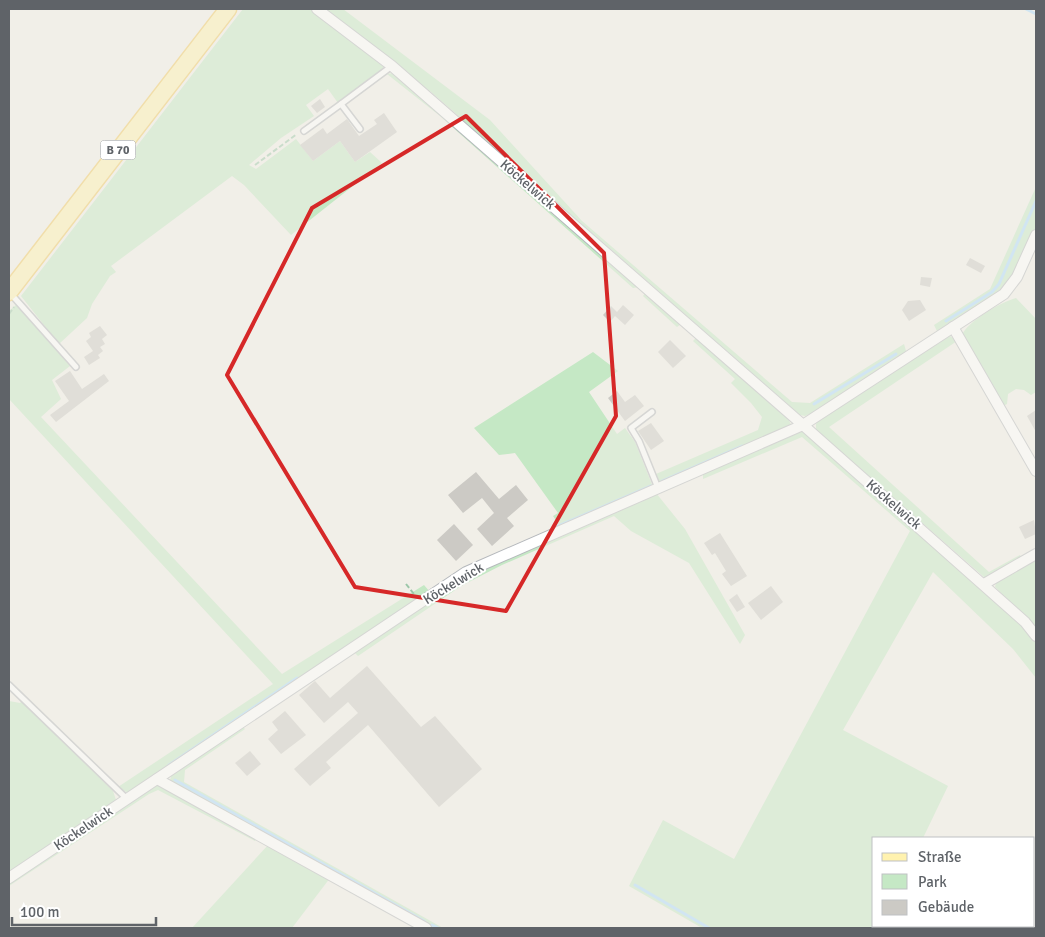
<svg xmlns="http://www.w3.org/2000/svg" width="1045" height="937" font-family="Signika,sans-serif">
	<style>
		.green { fill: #c5e8c5 }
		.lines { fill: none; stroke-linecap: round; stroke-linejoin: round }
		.stream { stroke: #aadaff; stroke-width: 3 }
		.building { fill: #cccac5 }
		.lane-casing { stroke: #b5b8bc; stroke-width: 8 }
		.street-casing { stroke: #b5b8bc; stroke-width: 12 }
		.primary-casing { stroke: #f2c960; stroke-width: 19 }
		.path { stroke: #9cc7a9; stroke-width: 2; stroke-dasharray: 5 2.5; stroke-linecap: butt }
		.lane { stroke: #fff; stroke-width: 5 }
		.street { stroke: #fff; stroke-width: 10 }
		.primary { stroke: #fff2af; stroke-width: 16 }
		.marked { fill: none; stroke: #d62828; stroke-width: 4; stroke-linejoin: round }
		.labels { text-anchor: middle; stroke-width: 4; stroke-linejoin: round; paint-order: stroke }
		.shield { fill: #fff; stroke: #8f9295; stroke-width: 1 }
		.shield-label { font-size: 12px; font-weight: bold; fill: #5f6368 }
		.street-label { font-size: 14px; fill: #5f6368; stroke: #fff }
	</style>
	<rect width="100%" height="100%" fill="#f1efe8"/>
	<!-- green -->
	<g class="green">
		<path d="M243 9H311L384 65 382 70 338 103 328 89 306 105 314 116 281 138 249 165 256 169 296 139 313 161 340 141 355 162 370 152 382 163 291 235 244 185 232 176 111 266 116 272 110 276 92 304 87 318 59 344 21 296Z"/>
		<path d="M325 9H343L490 120 582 221 792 402 810 403 904 344 906 351 901 358 819 410 805 416 800 415 431 92Z"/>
		<path d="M393 73 639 287 633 288 440 116 387 74Z"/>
		<path d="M1036 187V227L1016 273 1004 289 954 323 937 331 934 325 990 289Z"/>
		<path d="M646 292 681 324 677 327 643 296Z"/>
		<path d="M1016 298 1036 319V392L1031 395 1024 390 1016 389 1008 394 1007 404 1003 406 962 335C968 321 1001 302 1016 298Z"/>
		<path d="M17 304 70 366 52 380 61 399 41 417 282 674 424 585 430 592 128 793 118 787 273 684 9 399V311Z"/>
		<path d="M950 336 957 341 829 427 989 572 1020 555 1022 560 991 577H984L816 430V424L820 418Z"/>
		<path d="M697 337 788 418 791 425 661 485 656 474 758 430 762 417 751 403 731 383 735 379 693 341Z"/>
		<path d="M593 352 618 371 589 392 617 434 625 428 635 442 653 487 561 528 553 516 558 513 515 453 499 455 474 428Z"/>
		<path d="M803 431 1013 616 1036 643V678L1013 649 933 572 843 730 948 786 923 838H874V926H880L879 928H702L629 886 663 820 734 859 910 531 802 437 703 479V474Z"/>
		<path d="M656 493 685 529 745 635 740 644 689 563 631 531 614 516 502 565 461 586 358 656 353 651 455 583 492 563Z"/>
		<path d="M1036 559V628L995 587 996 583Z"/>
		<path d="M9 701 20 703 22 701 113 791 116 800 9 873Z"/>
		<path d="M243 727 245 729 185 770 184 782 443 928H431L170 781 172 772Z"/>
		<path d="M157 784 257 838 255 841 158 790 149 794 9 886V881Z"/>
		<path d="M269 844 330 878 292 928H192Z"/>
	</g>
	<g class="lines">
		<!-- stream -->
		<g class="stream">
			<path d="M1026 9 1036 14"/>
			<path d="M946 321 992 292 999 284 1036 201"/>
			<path d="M814 404 896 354"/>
			<path d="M662 481 742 446"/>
			<path d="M556 527 651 486"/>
			<path d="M169 765 297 678"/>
			<path d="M175 780 424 921"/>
			<path d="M635 885 709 928"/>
			<path d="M432 925 438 928"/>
		</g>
	</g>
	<!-- building -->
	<g class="building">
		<path d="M320 99 325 107 317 113 311 106Z"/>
		<path d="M384 113 397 132 355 162 340 141 313 161 300 145 323 128 327 134 347 119 359 136 377 124 374 120Z"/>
		<path d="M970 258 985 266 981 273 966 265Z"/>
		<path d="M921 277 932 278 930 287 920 285Z"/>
		<path d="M920 300 926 310 909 321 902 310 908 301Z"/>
		<path d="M623 305 634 315 625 325 615 316 610 322 603 315 611 306 617 312Z"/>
		<path d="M100 326 107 335 102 339 105 344 100 347 103 351 98 355 100 358 89 365 84 357 93 351 86 341 91 337 89 333Z"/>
		<path d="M670 340 686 356 673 368 658 352Z"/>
		<path d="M70 371 82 389 104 374 109 381 56 422 50 415 69 401 55 381Z"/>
		<path d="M617 391 625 402 635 395 644 406 625 421 608 398Z"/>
		<path d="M1036 410V432L1027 416Z"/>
		<path d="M651 423 664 441 651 450 638 431Z"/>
		<path d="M476 472 499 499 516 485 528 500 507 518 514 526 492 546 477 529 494 513 482 498 463 513 448 495Z"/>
		<path d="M1034 520 1036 534 1025 539 1019 527Z"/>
		<path d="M454 524 473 545 456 561 437 540Z"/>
		<path d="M720 533 747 576 731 586 722 574 726 571 715 553 712 555 704 543Z"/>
		<path d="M771 586 783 602 761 620 748 603Z"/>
		<path d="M737 594 745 607 737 612 729 600Z"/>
		<path d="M367 666 421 727 435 716 482 769 439 807 368 725 326 762 331 768 310 786 294 769 358 713 348 702 324 723 299 695 315 681 330 698Z"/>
		<path d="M285 711 306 735 281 754 268 739 278 730 272 722Z"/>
		<path d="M250 751 261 764 247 776 235 763Z"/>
	</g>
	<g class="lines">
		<!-- lane casing -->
		<g class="lane-casing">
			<g id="lane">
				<path d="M360 129 341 104 392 66"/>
				<path d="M304 131 341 104"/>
				<path d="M11 294 76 367"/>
				<path d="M652 412 631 428 639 441 658 488"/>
				<path d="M9 685 126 798"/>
			</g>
		</g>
		<!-- street casing -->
		<g class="street-casing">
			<g id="street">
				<path d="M1036 235 1017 277 1004 294 803 425 1025 622 1036 636"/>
				<path d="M953 327 1036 471"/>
				<path d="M984 584 1036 554"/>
				<path d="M157 779 426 928"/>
				<path d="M9 878 466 572 803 425 392 66 317 9"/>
			</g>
		</g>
		<!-- primary casing -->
		<g class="primary-casing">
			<path id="primary" d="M9 292 228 9"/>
		</g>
		<!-- path -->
		<g class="path">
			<path d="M255 165 297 134"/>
			<path d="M9 314 14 307"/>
			<path d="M406 584 414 594"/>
		</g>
		<!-- lane -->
		<use href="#lane" class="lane"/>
		<!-- street -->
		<use href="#street" class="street"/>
		<!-- primary -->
		<use href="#primary" class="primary"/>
	</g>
	<!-- marked area -->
	<path d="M0 0H1045V937H0ZM466 116 604 253 616 416 506 611 355 587 227 375 312 208Z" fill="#f1efe8" fill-opacity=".55" fill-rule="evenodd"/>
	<path class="marked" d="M466 116 604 253 616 416 506 611 355 587 227 375 312 208Z"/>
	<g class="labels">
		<!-- shield labels -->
		<rect class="shield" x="100.5" y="140.5" width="35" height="19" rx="4"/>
		<g class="shield-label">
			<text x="118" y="154">B 70</text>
		</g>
		<!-- street labels -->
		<g class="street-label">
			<text transform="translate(528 184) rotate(41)" y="5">Köckelwick</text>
			<text transform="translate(894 504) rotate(41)" y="5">Köckelwick</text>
			<text transform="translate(453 583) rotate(-31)" y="5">Köckelwick</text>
			<text transform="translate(83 828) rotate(-34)" y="5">Köckelwick</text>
		</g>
	</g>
	<!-- border -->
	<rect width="1045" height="937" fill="none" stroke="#5f6368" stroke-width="20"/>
	<!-- legend -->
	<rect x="872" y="837" width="162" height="90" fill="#ffffff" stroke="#bfc1c3"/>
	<rect x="882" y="853" width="25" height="8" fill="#fff2af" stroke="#bfc1c3"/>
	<text x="918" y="862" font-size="15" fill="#5f6368">Straße</text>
	<rect x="882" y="874" width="25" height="15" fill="#c5e8c5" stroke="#bfc1c3"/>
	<text x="918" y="887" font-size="15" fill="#5f6368">Park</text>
	<rect x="882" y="900" width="25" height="15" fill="#cccac5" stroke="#bfc1c3"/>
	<text x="918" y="912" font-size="15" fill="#5f6368">Gebäude</text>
	<!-- scale -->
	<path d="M12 917v8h144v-8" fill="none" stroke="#5f6368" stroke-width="2.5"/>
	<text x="20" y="917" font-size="15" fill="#5f6368" stroke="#ffffff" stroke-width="4" paint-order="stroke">100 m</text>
</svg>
